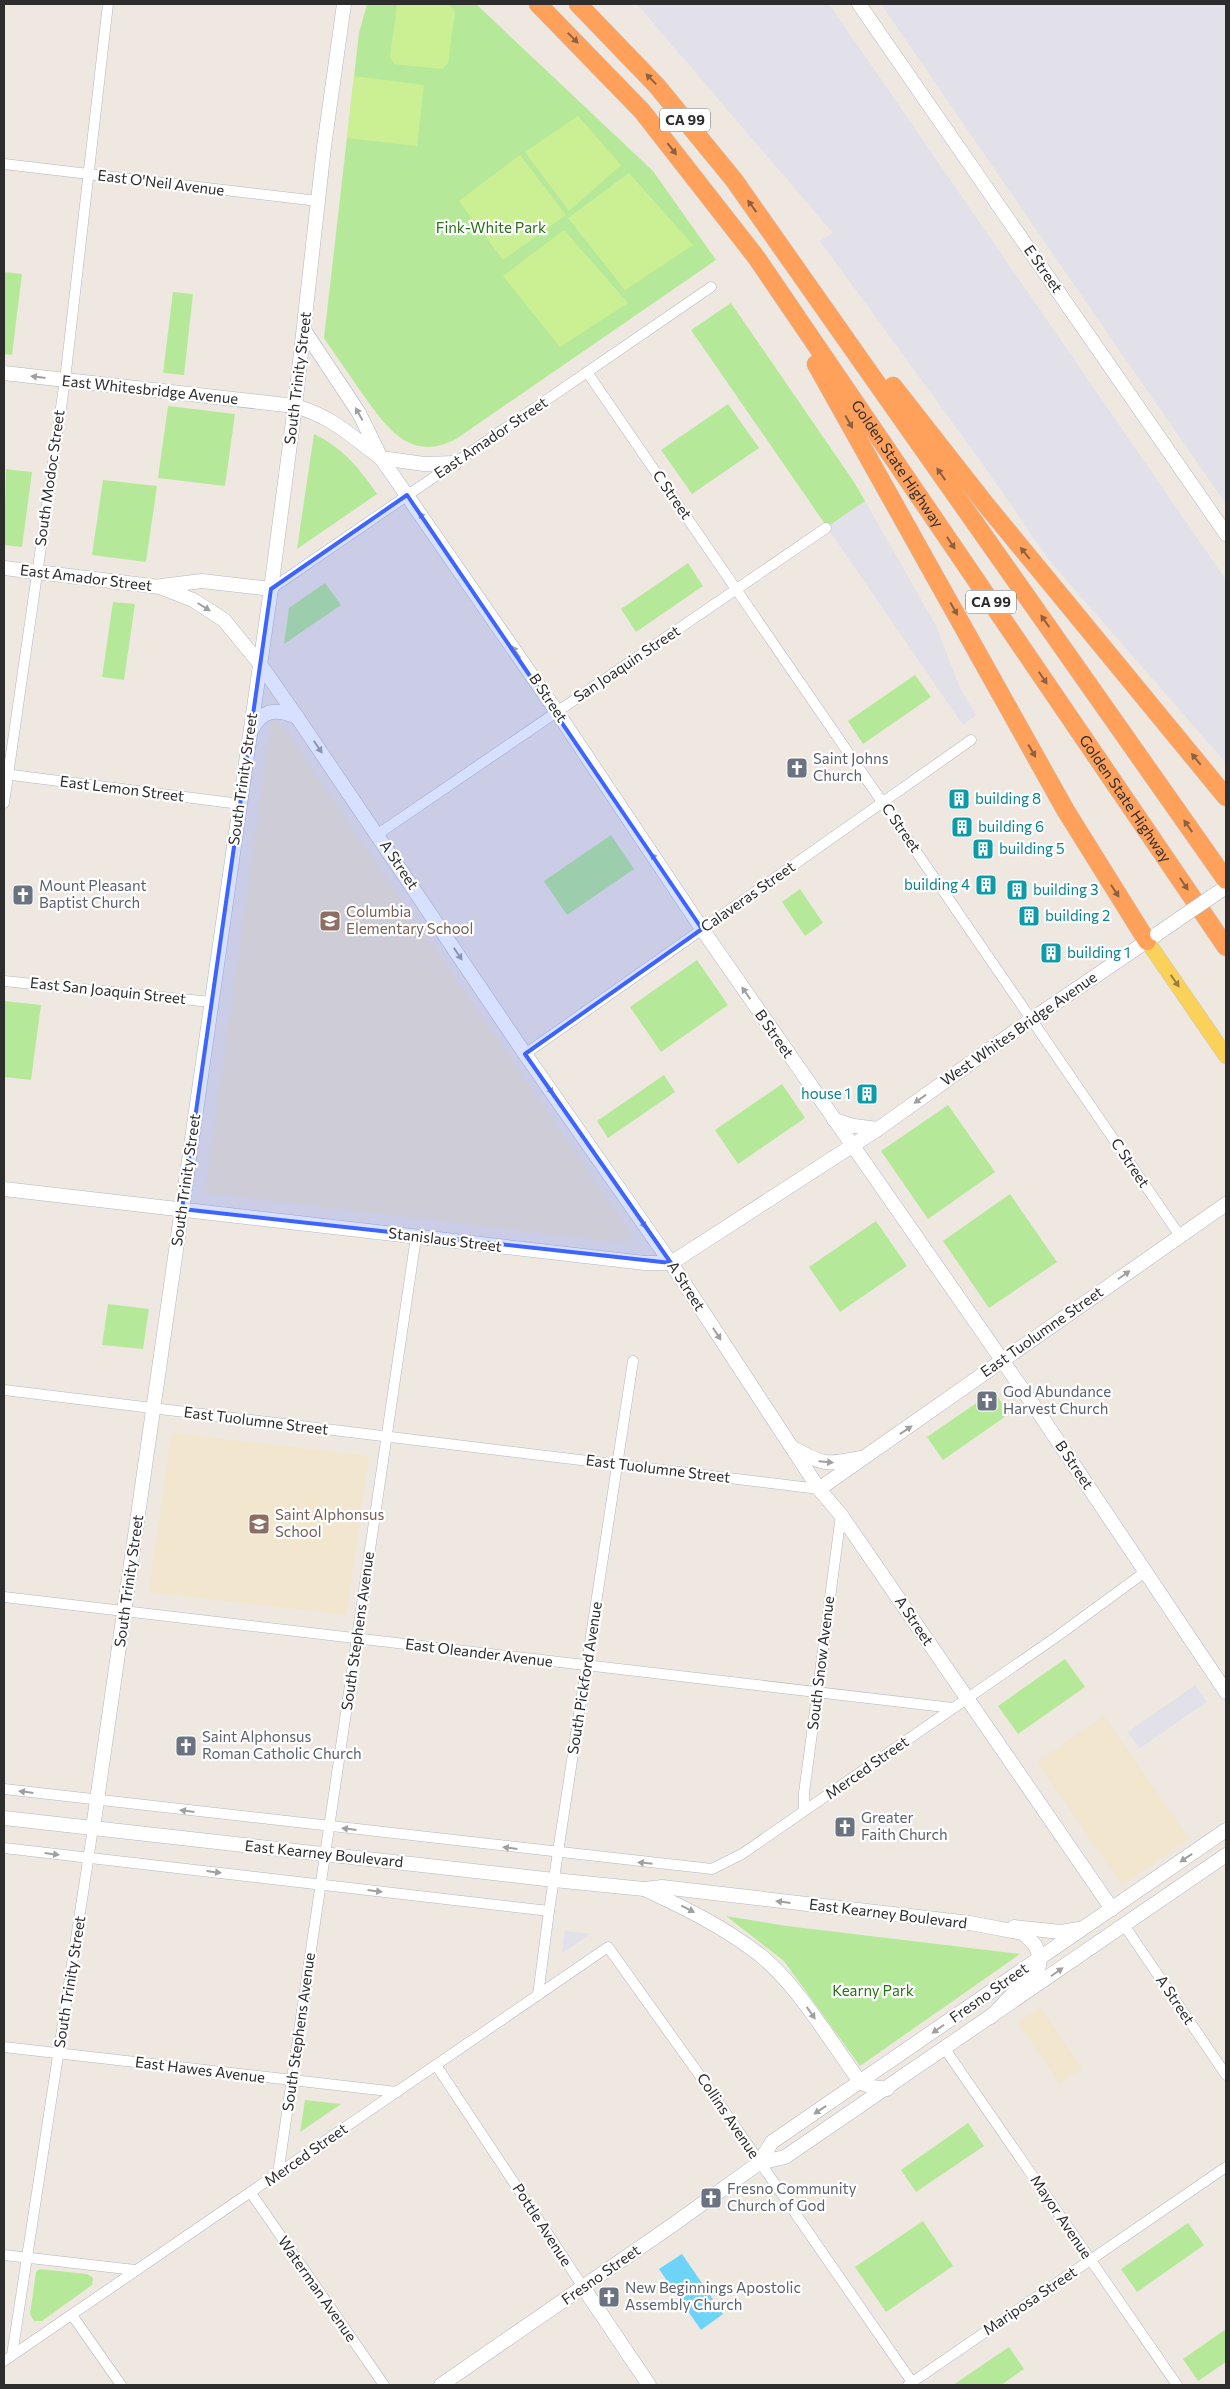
<svg xmlns="http://www.w3.org/2000/svg" width="1230" height="2389" font-family="Commissioner,sans-serif">
	<style>
		.industrial { fill: #e2e0e8 }
		.education { fill: #f2e6ce }
		.green { fill: #b5e999 }
		.pitch { fill: #cbf094 }
		.water { fill: #6dd4f7 }
		.lines { fill: none; stroke-linecap: round; stroke-linejoin: round }
		.street-casing { stroke: #b3b6c2; stroke-width: 11 }
		.secondary-casing { stroke: #b3b6c2; stroke-width: 15 }
		.primary-casing { stroke: #c8c8c8; stroke-width: 16 }
		.highway-casing { stroke: #c8c8c8; stroke-width: 19 }
		.street { stroke: #fff; stroke-width: 10 }
		.secondary { stroke: #fff; stroke-width: 14 }
		.primary { stroke: #fad25a; stroke-width: 15 }
		.highway { stroke: #ffa05b; stroke-width: 18 }
		.secondary-bridge-casing { stroke: #b3b6c2; stroke-width: 15; stroke-linecap: butt }
		.secondary-bridge { stroke: #fff; stroke-width: 14 }
		.oneway { fill: #8c6142 }
		.oneway2 { fill: #a0a0a0 }
		.oneway3 { fill: #948044 }
		.marked { fill: #3d64ff; fill-opacity: 0.2; stroke: #3d64ff; stroke-width: 4; stroke-linejoin: round }
		.labels { text-anchor: middle; stroke-width: 4.5; stroke-linejoin: round; paint-order: stroke }
		.shield { fill: #fff; stroke: #6c6c6c; stroke-width: 1 }
		.shield-label { font-size: 14px; font-weight: bold; fill: #2d2d2d }
		.street-label { font-size: 15px; fill: #2d2d2d; stroke: #fff }
		.park-label { font-size: 15px; fill: #2a7216; stroke: #fff }
		.worship-label { font-size: 15px; fill: #5b616d; stroke: #fff; text-anchor: start }
		.culture-label { font-size: 15px; fill: #0d838f; stroke: #fff; text-anchor: start }
		.education-label { font-size: 15px; fill: #785e54; stroke: #fff; text-anchor: start }
	</style>
	<rect width="100%" height="100%" fill="#efe8e0"/>
	<!-- industrial -->
	<g class="industrial">
		<path d="M637 4H829L1226 580V763L1049 560 982 463 820 241 833 233Z"/>
		<path d="M881 4H1226V504L1108 334Z"/>
		<path d="M865 501 937 628 959 686 976 715 963 725 827 527Z"/>
		<path d="M1195 1685 1207 1702 1140 1748 1128 1732Z"/>
		<path d="M565 1931 590 1934 562 1953Z"/>
	</g>
	<!-- education -->
	<g class="education">
		<path d="M275 720 279 721 629 1231 631 1235 626 1243 205 1193 271 723Z"/>
		<path d="M172 1433 369 1456 346 1615 149 1592Z"/>
		<path d="M1104 1716 1189 1839 1122 1885 1037 1762Z"/>
		<path d="M1040 2007 1082 2068 1060 2083 1018 2023Z"/>
	</g>
	<!-- green -->
	<g class="green">
		<path d="M367 4H476L653 171 716 260 456 439C409 464 385 425 361 392 349 374 336 356 324 338L359 33Z"/>
		<path d="M4 272 22 274 12 355 4 354Z"/>
		<path d="M173 292 193 294 184 375 163 373Z"/>
		<path d="M731 303 854 482 865 501 827 527 691 330Z"/>
		<path d="M728 404 759 448 692 494 661 450Z"/>
		<path d="M168 406 235 414 225 486 158 478Z"/>
		<path d="M314 434C343 448 359 468 377 494L297 549Z"/>
		<path d="M6 469 32 472 22 547 4 545Z"/>
		<path d="M103 480 157 486 146 562 92 555Z"/>
		<path d="M688 563 703 586 636 632 621 609Z"/>
		<path d="M325 583 341 605 284 644 289 608Z"/>
		<path d="M113 602 135 604 124 680 102 677Z"/>
		<path d="M915 675 931 697 863 744 848 721Z"/>
		<path d="M611 835 634 869 567 915 544 881Z"/>
		<path d="M800 889 823 923 805 936 782 902Z"/>
		<path d="M697 960 728 1005 661 1052 630 1007Z"/>
		<path d="M4 1001 41 1005 31 1080 4 1077Z"/>
		<path d="M664 1075 675 1092 608 1138 597 1121Z"/>
		<path d="M782 1084 805 1118 738 1164 715 1130Z"/>
		<path d="M948 1105 995 1172 928 1219 881 1151Z"/>
		<path d="M1010 1194 1057 1262 989 1308 943 1241Z"/>
		<path d="M876 1221 907 1266 840 1312 809 1267Z"/>
		<path d="M108 1304 149 1309 143 1349 102 1345Z"/>
		<path d="M994 1391 1009 1414 943 1460 927 1437Z"/>
		<path d="M1065 1659 1085 1687 1018 1734 998 1706Z"/>
		<path d="M726 1916 787 1926 1020 1954 860 2066 784 1961Z"/>
		<path d="M305 2100 341 2104 300 2132Z"/>
		<path d="M968 2123 984 2146 916 2192 901 2170Z"/>
		<path d="M923 2221 953 2266 886 2312 855 2267Z"/>
		<path d="M1188 2223 1204 2245 1137 2292 1121 2269Z"/>
		<path d="M40 2269 87 2274 93 2278 92 2285 42 2321H34L30 2314 36 2272Z"/>
		<path d="M1226 2329V2362L1198 2381 1183 2359Z"/>
		<path d="M1009 2347 1024 2369 1001 2385H953Z"/>
	</g>
	<!-- pitch -->
	<g class="pitch">
		<path d="M397 4 450 5 455 11 448 63 442 69 394 64 390 57Z"/>
		<path d="M354 76 424 85 417 146 347 138Z"/>
		<path d="M578 116 621 165 569 211 525 152Z"/>
		<path d="M520 155 566 215 503 260 459 201Z"/>
		<path d="M629 173 693 245 625 290 568 218Z"/>
		<path d="M564 230 628 303 560 347 503 276Z"/>
	</g>
	<!-- water -->
	<path class="water" d="M682 2254 723 2314 701 2330 659 2269Z"/>
	<g class="lines">
		<!-- street casing -->
		<g class="street-casing">
			<g id="street">
				<path d="M4 164 318 201"/>
				<path d="M587 372 1180 1236"/>
				<path d="M271 589 711 287"/>
				<path d="M4 774 240 804"/>
				<path d="M4 803 65 380 108 4"/>
				<path d="M378 834 826 528"/>
				<path d="M4 981 211 1002"/>
				<path d="M525 1054 971 740"/>
				<path d="M4 1390 819 1489"/>
				<path d="M4 1597 953 1708"/>
				<path d="M4 1789 712 1869 742 1854 1059 1635 1145 1572"/>
				<path d="M804 1811V1793L841 1515"/>
				<path d="M4 1848 549 1911"/>
				<path d="M1124 1925 1226 2075"/>
				<path d="M538 1995 549 1911 633 1361"/>
				<path d="M4 2047 397 2092"/>
				<path d="M945 2049 1177 2385"/>
				<path d="M436 2065 583 2287"/>
				<path d="M278 2174 416 1237"/>
				<path d="M251 2193 384 2385"/>
				<path d="M4 2255 135 2270"/>
				<path d="M72 2315 121 2385"/>
				<path d="M12 2355 93 1828"/>
				<path d="M4 2361 608 1947 703 2080 914 2385"/>
				<path d="M908 2385 1226 2167"/>
			</g>
		</g>
		<!-- secondary casing -->
		<g class="secondary-casing">
			<g id="secondary">
				<path d="M859 4 1226 534"/>
				<path d="M304 330 359 413 381 458 424 464 455 463"/>
				<path d="M4 373 295 406C335 418 349 435 381 458L557 712 702 929 1041 1416 1226 1692"/>
				<path d="M4 568 160 587 193 600 224 620 260 664 297 717 525 1054 671 1263 819 1489 841 1515 1112 1909"/>
				<path d="M161 586 202 581 271 589"/>
				<path d="M251 731C262 709 276 708 297 717"/>
				<path d="M1211 897 1226 887"/>
				<path d="M834 1120 854 1126 878 1129"/>
				<path d="M4 1189 645 1263H671L878 1129 1032 1019 1156 935"/>
				<path d="M793 1448C824 1465 825 1465 860 1458"/>
				<path d="M819 1489 1226 1204"/>
				<path d="M4 1818 554 1880 644 1889 662 1887 970 1923 1023 1933 1035 1945 1040 1957 1039 1966 1035 1974 1025 1981 991 2017"/>
				<path d="M93 1828 271 589 295 406 324 147 344 4"/>
				<path d="M644 1889C685 1908 724 1927 760 1955 801 1989 829 2040 861 2083L872 2087 887 2089"/>
				<path d="M1014 1927 1061 1932 1079 1929"/>
				<path d="M759 2163 785 2157 1226 1855"/>
				<path d="M583 2287 649 2385"/>
				<path d="M441 2385 674 2224 759 2163 772 2142 1226 1830"/>
			</g>
		</g>
		<!-- primary casing -->
		<g class="primary-casing">
			<path id="primary" d="M1147 941 1226 1056"/>
		</g>
		<!-- highway casing -->
		<g class="highway-casing">
			<g id="highway">
				<path id="s1" d="M538 4 642 111 756 257 1226 947"/>
				<path d="M578 4 657 86 734 180 1226 880"/>
				<path d="M816 364 1066 811 1147 941"/>
				<path d="M893 386 987 506 1226 797"/>
			</g>
		</g>
		<!-- street -->
		<use href="#street" class="street"/>
		<!-- secondary -->
		<use href="#secondary" class="secondary"/>
		<!-- primary -->
		<use href="#primary" class="primary"/>
		<!-- highway -->
		<use href="#highway" class="highway"/>
		<!-- secondary-bridge casing -->
		<g class="secondary-bridge-casing">
			<path id="secondary-bridge" d="M1157 934 1211 897"/>
		</g>
		<!-- secondary-bridge -->
		<use href="#secondary-bridge" class="secondary-bridge"/>
	</g>
	<!-- one-way arrows -->
	<defs><path id="oneway-solid" d="M-6-.8H1V-3.2L6.5 0L1 3.2V.8H-6Z" transform="scale(1.25)"/></defs>
	<g class="oneway">
		<use href="#oneway-solid" transform="translate(573 38) rotate(45)"/>
		<use href="#oneway-solid" transform="translate(651 79) rotate(-134)"/>
		<use href="#oneway-solid" transform="translate(672 149) rotate(52)"/>
		<use href="#oneway-solid" transform="translate(752 206) rotate(-126)"/>
		<use href="#oneway-solid" transform="translate(849 422) rotate(60)"/>
		<use href="#oneway-solid" transform="translate(941 474) rotate(-125)"/>
		<use href="#oneway-solid" transform="translate(951 543) rotate(56)"/>
		<use href="#oneway-solid" transform="translate(1025 553) rotate(-129)"/>
		<use href="#oneway-solid" transform="translate(954 609) rotate(61)"/>
		<use href="#oneway-solid" transform="translate(1045 621) rotate(-125)"/>
		<use href="#oneway-solid" transform="translate(1043 678) rotate(56)"/>
		<use href="#oneway-solid" transform="translate(1032 751) rotate(60)"/>
		<use href="#oneway-solid" transform="translate(1196 759) rotate(-129)"/>
		<use href="#oneway-solid" transform="translate(1188 826) rotate(-125)"/>
		<use href="#oneway-solid" transform="translate(1184 884) rotate(56)"/>
		<use href="#oneway-solid" transform="translate(1115 891) rotate(57)"/>
	</g>
	<g class="oneway2">
		<use href="#oneway-solid" transform="translate(38 377) rotate(-173)"/>
		<use href="#oneway-solid" transform="translate(359 414) rotate(-119)"/>
		<use href="#oneway-solid" transform="translate(423 518) rotate(-125)"/>
		<use href="#oneway-solid" transform="translate(204 607) rotate(32)"/>
		<use href="#oneway-solid" transform="translate(516 652) rotate(-125)"/>
		<use href="#oneway-solid" transform="translate(318 747) rotate(56)"/>
		<use href="#oneway-solid" transform="translate(655 859) rotate(-124)"/>
		<use href="#oneway-solid" transform="translate(458 954) rotate(56)"/>
		<use href="#oneway-solid" transform="translate(746 993) rotate(-125)"/>
		<use href="#oneway-solid" transform="translate(549 1088) rotate(55)"/>
		<use href="#oneway-solid" transform="translate(920 1099) rotate(144)"/>
		<use href="#oneway-solid" transform="translate(642 1222) rotate(55)"/>
		<use href="#oneway-solid" transform="translate(1124 1275) rotate(-35)"/>
		<use href="#oneway-solid" transform="translate(717 1334) rotate(57)"/>
		<use href="#oneway-solid" transform="translate(906 1430) rotate(-34)"/>
		<use href="#oneway-solid" transform="translate(826 1462) rotate(5)"/>
		<use href="#oneway-solid" transform="translate(26 1792) rotate(-173)"/>
		<use href="#oneway-solid" transform="translate(187 1811) rotate(-173)"/>
		<use href="#oneway-solid" transform="translate(349 1829) rotate(-173)"/>
		<use href="#oneway-solid" transform="translate(510 1848) rotate(-173)"/>
		<use href="#oneway-solid" transform="translate(52 1854) rotate(7)"/>
		<use href="#oneway-solid" transform="translate(1186 1858) rotate(146)"/>
		<use href="#oneway-solid" transform="translate(645 1863) rotate(-174)"/>
		<use href="#oneway-solid" transform="translate(214 1872) rotate(7)"/>
		<use href="#oneway-solid" transform="translate(375 1891) rotate(7)"/>
		<use href="#oneway-solid" transform="translate(783 1902) rotate(-173)"/>
		<use href="#oneway-solid" transform="translate(688 1909) rotate(27)"/>
		<use href="#oneway-solid" transform="translate(1057 1972) rotate(-35)"/>
		<use href="#oneway-solid" transform="translate(811 2013) rotate(55)"/>
		<use href="#oneway-solid" transform="translate(938 2029) rotate(145)"/>
		<use href="#oneway-solid" transform="translate(820 2110) rotate(146)"/>
	</g>
	<use class="oneway3" href="#oneway-solid" transform="translate(1175 981) rotate(55)"/>
	<!-- marked area -->
	<path class="marked" d="M407 495 702 929 525 1054 671 1263 182 1209 271 589Z"/>
	<!-- icons -->
	<defs>
		<g id="church-square" transform="scale(1.125)"><rect x="-9" y="-9" width="18" height="18" rx="4" fill="#6b7280" stroke="#fff"/><path d="M-1.2-6h2.4v3.5h3.3v2.4h-3.3V6h-2.4V-.1h-3.3v-2.4h3.3Z" fill="#fff"/></g>
		<g id="building-square" transform="scale(1.125)"><rect x="-9" y="-9" width="18" height="18" rx="4" fill="#0f9aa8" stroke="#fff"/><path d="M-4-6H4V6H1V3H-1V6H-4ZM-2.5-4.3h1.7v1.8h-1.7ZM.8-4.3h1.7v1.8H.8ZM-2.5-1h1.7V.8h-1.7ZM.8-1h1.7V.8H.8Z" fill="#fff"/></g>
		<g id="school-square" transform="scale(1.125)"><rect x="-9" y="-9" width="18" height="18" rx="4" fill="#8d6e63" stroke="#fff"/><path d="M0-5L7-2L0 1L-7-2ZM-4 1L0 2.5L4 1V4Q0 6-4 4Z" fill="#fff"/></g>
	</defs>
	<g fill-rule="evenodd">
		<use href="#church-square" x="797" y="768"/>
		<use href="#building-square" x="959" y="799"/>
		<use href="#building-square" x="962" y="827"/>
		<use href="#building-square" x="983" y="849"/>
		<use href="#building-square" x="986" y="885"/>
		<use href="#building-square" x="1017" y="890"/>
		<use href="#church-square" x="23" y="895"/>
		<use href="#building-square" x="1029" y="916"/>
		<use href="#school-square" x="330" y="921"/>
		<use href="#building-square" x="1051" y="953"/>
		<use href="#building-square" x="867" y="1094"/>
		<use href="#church-square" x="987" y="1401"/>
		<use href="#school-square" x="259" y="1524"/>
		<use href="#church-square" x="186" y="1746"/>
		<use href="#church-square" x="845" y="1827"/>
		<use href="#church-square" x="711" y="2198"/>
		<use href="#church-square" x="609" y="2297"/>
	</g>
	<g class="labels">
		<!-- shield labels -->
		<g class="shield">
			<rect x="660" y="108.5" width="50" height="23" rx="4"/>
			<rect x="966" y="590.5" width="50" height="23" rx="4"/>
		</g>
		<g class="shield-label">
			<text x="685" y="125">CA 99</text>
			<text x="991" y="607">CA 99</text>
		</g>
		<!-- street labels -->
		<g class="street-label">
			<text transform="translate(161 183) rotate(7)" y="5">East O'Neil Avenue</text>
			<text transform="translate(1043 269) rotate(55)" y="5">E Street</text>
			<text transform="translate(298 378) rotate(-83)" y="5">South Trinity Street</text>
			<text transform="translate(150 390) rotate(6)" y="5">East Whitesbridge Avenue</text>
			<text transform="translate(491 438) rotate(-34)" y="5">East Amador Street</text>
			<text dy="5" stroke="none"><textPath href="#s1" startOffset="585">Golden State Highway</textPath></text>
			<text transform="translate(50 478) rotate(-82)" y="5">South Modoc Street</text>
			<text transform="translate(672 495) rotate(55)" y="5">C Street</text>
			<text transform="translate(86 578) rotate(7)" y="5">East Amador Street</text>
			<text transform="translate(627 664) rotate(-34)" y="5">San Joaquin Street</text>
			<text transform="translate(548 698) rotate(56)" y="5">B Street</text>
			<text transform="translate(243 779) rotate(-82)" y="5">South Trinity Street</text>
			<text transform="translate(122 789) rotate(7)" y="5">East Lemon Street</text>
			<text dy="5" stroke="none"><textPath href="#s1" startOffset="990">Golden State Highway</textPath></text>
			<text transform="translate(901 828) rotate(55)" y="5">C Street</text>
			<text transform="translate(399 865) rotate(56)" y="5">A Street</text>
			<text transform="translate(748 897) rotate(-35)" y="5">Calaveras Street</text>
			<text transform="translate(108 991) rotate(6)" y="5">East San Joaquin Street</text>
			<text transform="translate(1019 1029) rotate(-35)" y="5">West Whites Bridge Avenue</text>
			<text transform="translate(774 1034) rotate(55)" y="5">B Street</text>
			<text transform="translate(1130 1163) rotate(56)" y="5">C Street</text>
			<text transform="translate(186 1180) rotate(-82)" y="5">South Trinity Street</text>
			<text transform="translate(445 1240) rotate(7)" y="5">Stanislaus Street</text>
			<text transform="translate(686 1286) rotate(57)" y="5">A Street</text>
			<text transform="translate(1042 1332) rotate(-35)" y="5">East Tuolumne Street</text>
			<text transform="translate(256 1421) rotate(7)" y="5">East Tuolumne Street</text>
			<text transform="translate(1074 1465) rotate(56)" y="5">B Street</text>
			<text transform="translate(658 1469) rotate(7)" y="5">East Tuolumne Street</text>
			<text transform="translate(129 1581) rotate(-82)" y="5">South Trinity Street</text>
			<text transform="translate(914 1621) rotate(56)" y="5">A Street</text>
			<text transform="translate(358 1631) rotate(-82)" y="5">South Stephens Avenue</text>
			<text transform="translate(479 1653) rotate(7)" y="5">East Oleander Avenue</text>
			<text transform="translate(821 1663) rotate(-83)" y="5">South Snow Avenue</text>
			<text transform="translate(585 1678) rotate(-81)" y="5">South Pickford Avenue</text>
			<text transform="translate(867 1768) rotate(-35)" y="5">Merced Street</text>
			<text transform="translate(324 1854) rotate(6)" y="5">East Kearney Boulevard</text>
			<text transform="translate(888 1914) rotate(7)" y="5">East Kearney Boulevard</text>
			<text transform="translate(70 1982) rotate(-81)" y="5">South Trinity Street</text>
			<text transform="translate(989 1993) rotate(-35)" y="5">Fresno Street</text>
			<text transform="translate(1175 2000) rotate(56)" y="5">A Street</text>
			<text transform="translate(299 2032) rotate(-82)" y="5">South Stephens Avenue</text>
			<text transform="translate(200 2070) rotate(7)" y="5">East Hawes Avenue</text>
			<text transform="translate(728 2116) rotate(56)" y="5">Collins Avenue</text>
			<text transform="translate(306 2155) rotate(-35)" y="5">Merced Street</text>
			<text transform="translate(1061 2217) rotate(56)" y="5">Mayor Avenue</text>
			<text transform="translate(542 2225) rotate(57)" y="5">Pottle Avenue</text>
			<text transform="translate(601 2275) rotate(-35)" y="5">Fresno Street</text>
			<text transform="translate(317 2289) rotate(55)" y="5">Waterman Avenue</text>
			<text transform="translate(1030 2301) rotate(-34)" y="5">Mariposa Street</text>
		</g>
		<!-- park labels -->
		<g class="park-label">
			<text x="491" y="233">Fink-White Park</text>
			<text x="873" y="1996">Kearny Park</text>
		</g>
		<!-- worship labels -->
		<g class="worship-label">
			<text x="813" y="764">Saint Johns<tspan x="813" dy="17">Church</tspan></text>
			<text x="39" y="891">Mount Pleasant<tspan x="39" dy="17">Baptist Church</tspan></text>
			<text x="1003" y="1397">God Abundance<tspan x="1003" dy="17">Harvest Church</tspan></text>
			<text x="202" y="1742">Saint Alphonsus<tspan x="202" dy="17">Roman Catholic Church</tspan></text>
			<text x="861" y="1823">Greater<tspan x="861" dy="17">Faith Church</tspan></text>
			<text x="727" y="2194">Fresno Community<tspan x="727" dy="17">Church of God</tspan></text>
			<text x="625" y="2293">New Beginnings Apostolic<tspan x="625" dy="17">Assembly Church</tspan></text>
		</g>
		<!-- culture labels -->
		<g class="culture-label">
			<text x="975" y="804">building 8</text>
			<text x="978" y="832">building 6</text>
			<text x="999" y="854">building 5</text>
			<text x="970" y="890" text-anchor="end">building 4</text>
			<text x="1033" y="895">building 3</text>
			<text x="1045" y="921">building 2</text>
			<text x="1067" y="958">building 1</text>
			<text x="851" y="1099" text-anchor="end">house 1</text>
		</g>
		<!-- education labels -->
		<g class="education-label">
			<text x="346" y="917">Columbia<tspan x="346" dy="17">Elementary School</tspan></text>
			<text x="275" y="1520">Saint Alphonsus<tspan x="275" dy="17">School</tspan></text>
		</g>
	</g>
	<!-- border -->
	<rect width="1230" height="2389" fill="none" stroke="#2d2d2d" stroke-width="10"/>
</svg>
